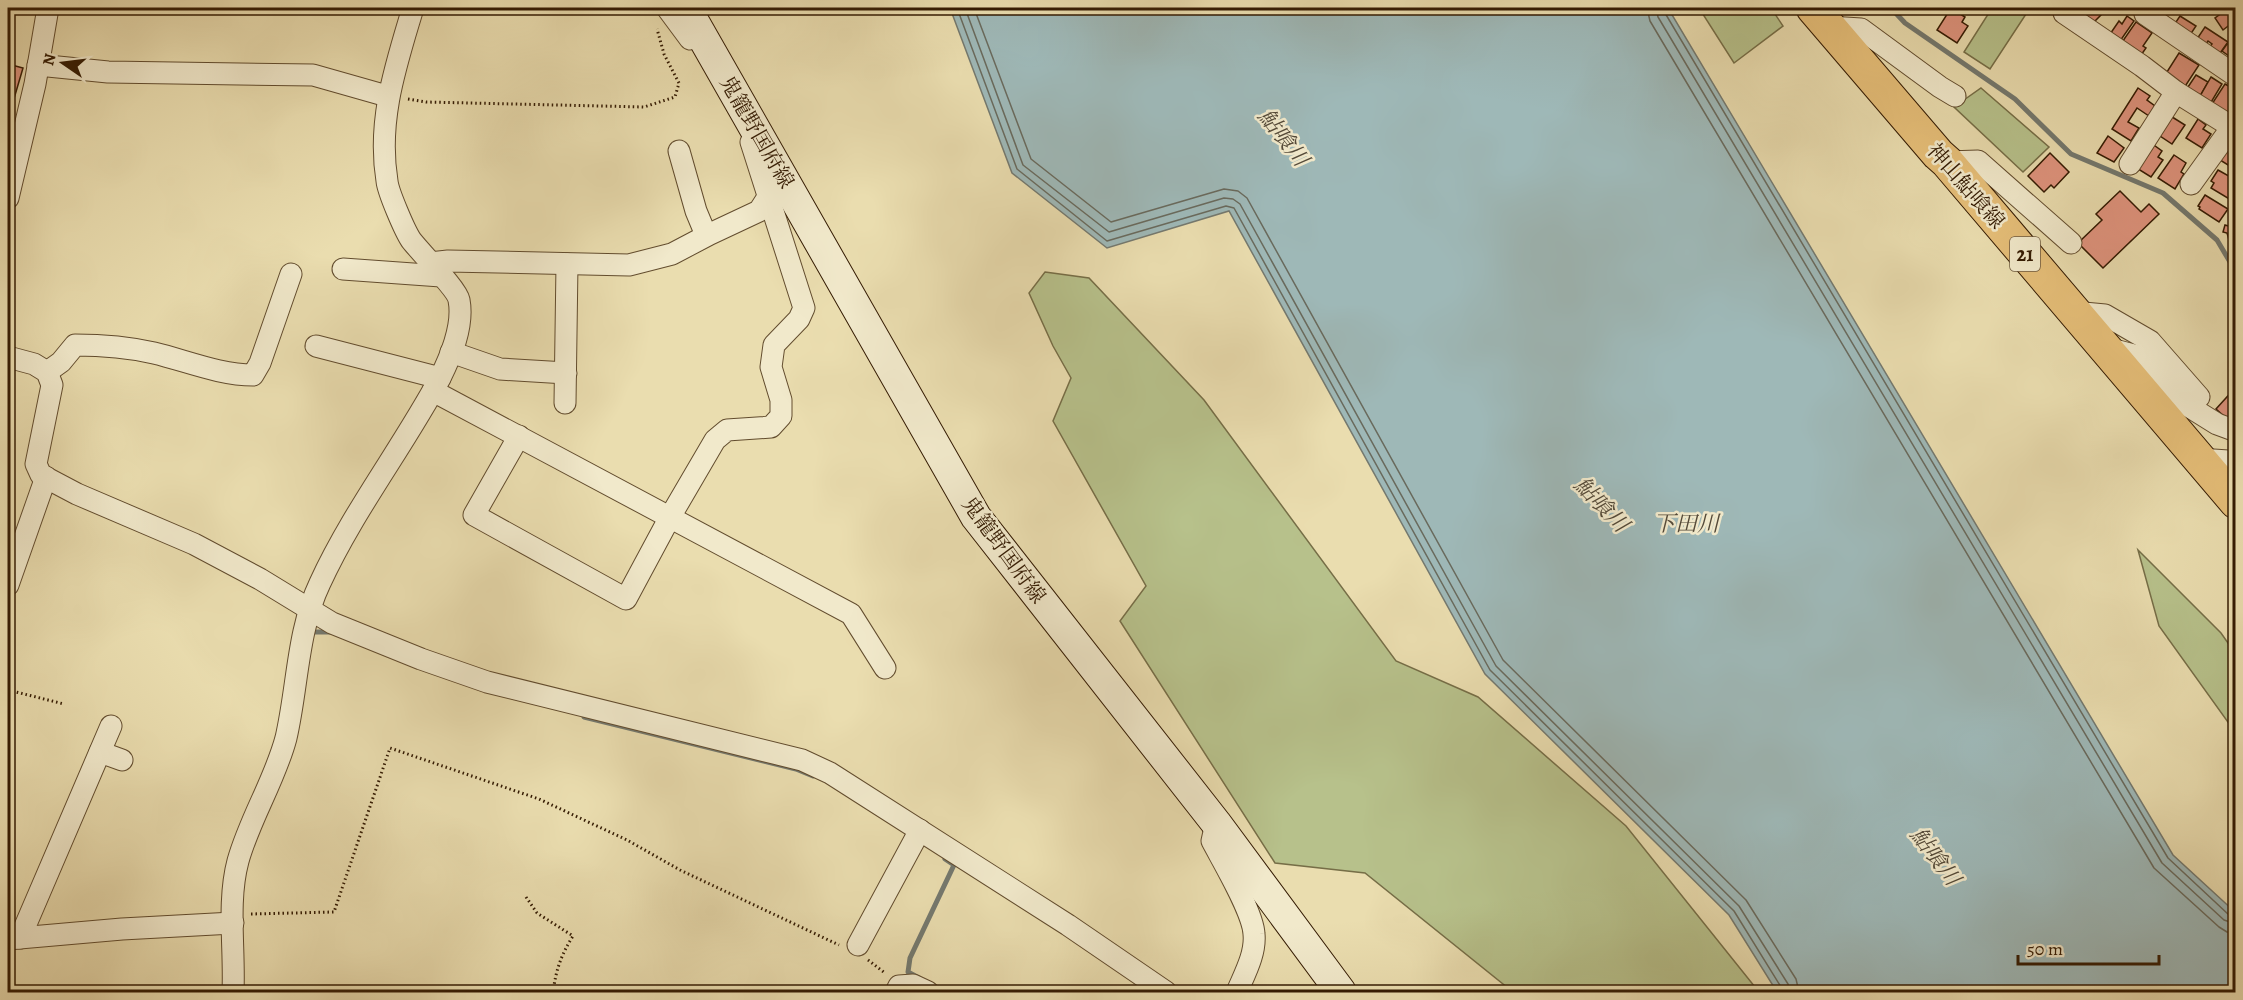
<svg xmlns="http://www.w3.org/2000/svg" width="2243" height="1000" font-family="Alegreya,'Noto Serif JP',serif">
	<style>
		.green { fill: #b7c18b; stroke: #766e47; stroke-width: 1.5 }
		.water { fill: #9eb8b7; stroke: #74796f; stroke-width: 1.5 }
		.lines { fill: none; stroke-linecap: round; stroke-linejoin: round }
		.shore { stroke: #696a5d; stroke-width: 1.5 }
		.stream { stroke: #74796f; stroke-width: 5 }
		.building { fill: #df947e; stroke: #341b03; stroke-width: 1.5 }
		.street-casing { stroke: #624c2e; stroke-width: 23 }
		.secondary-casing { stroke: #341b03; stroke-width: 32 }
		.primary-casing { stroke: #341b03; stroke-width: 35 }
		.path { stroke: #341b03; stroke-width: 3; stroke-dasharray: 1.5 3; stroke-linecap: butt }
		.street { stroke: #f1e9cb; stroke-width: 21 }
		.secondary { stroke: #f1e9cb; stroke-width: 30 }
		.primary { stroke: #e5be78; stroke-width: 33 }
		.labels { text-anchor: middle; stroke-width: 5; stroke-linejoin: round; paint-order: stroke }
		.shield { fill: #f1e9cb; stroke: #6d593f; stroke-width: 1.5 }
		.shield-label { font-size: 20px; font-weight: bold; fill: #341b03 }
		.street-label { font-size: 21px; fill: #341b03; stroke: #f1e9cb }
		.water-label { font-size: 22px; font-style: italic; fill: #544a39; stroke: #f1e9cb }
	</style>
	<rect width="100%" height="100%" fill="#eaddaf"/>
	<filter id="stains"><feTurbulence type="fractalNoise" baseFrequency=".00333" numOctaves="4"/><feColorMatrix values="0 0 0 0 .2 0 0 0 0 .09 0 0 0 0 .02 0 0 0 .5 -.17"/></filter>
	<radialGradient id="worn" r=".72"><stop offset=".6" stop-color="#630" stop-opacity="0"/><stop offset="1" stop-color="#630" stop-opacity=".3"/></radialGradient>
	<!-- green -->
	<g class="green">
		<path d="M1699 8H1771L1783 26 1734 63Z"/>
		<path d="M1992 8H2030L1990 69 1964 52Z"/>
		<path d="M1981 88 2049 147 2023 172 1954 107Z"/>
		<path d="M1045 272 1089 278 1204 400 1396 661 1478 697 1626 826 1759 992H1513L1365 873 1275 863 1120 621 1146 586 1053 421 1071 378 1053 346 1029 293Z"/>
		<path d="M2138 550 2221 633 2235 653V732L2159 626Z"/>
	</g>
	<!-- water -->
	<path class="water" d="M950 8H1668L2173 855 2235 912V992H1777L1729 915 1485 674 1229 211 1107 248 1012 173Z"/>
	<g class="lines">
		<!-- shore -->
		<g class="shore">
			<path d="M957 8 1017 169 1107 241 1226 206 1234 208 1490 670 1734 911 1781 987 1782 992"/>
			<path d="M965 8 1023 165 1109 232 1224 198 1233 199 1240 204 1496 666 1739 906 1788 984 1790 992"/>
			<path d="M974 8 1031 159 1111 222 1224 189 1238 191 1247 198 1503 660 1746 900 1796 979 1799 992"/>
			<path d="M1647 8 1650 21 2154 868 2219 927 2227 932 2236 933"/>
			<path d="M1656 8 1658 17 2162 863 2224 920 2236 924"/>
			<path d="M1664 8 1665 13 2168 858 2229 915 2236 916"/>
		</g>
		<!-- stream -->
		<g class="stream">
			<path d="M1891 8 1905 23 2015 99 2071 154 2163 193 2217 240 2236 272"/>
			<path d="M8 226 10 216"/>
			<path d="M311 632H331"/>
			<path d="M584 717 796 769 813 776"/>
			<path d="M919 978 908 972 910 958 954 865 945 859"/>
			<path d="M932 986 944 992"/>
		</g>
	</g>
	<!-- building -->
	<g class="building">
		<path d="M1951 8 1965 17 1962 22 1968 26 1957 43 1937 30Z"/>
		<path d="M2080 8H2106L2107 9 2094 22 2079 9Z"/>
		<path d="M2229 8H2236V12L2229 17 2232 23 2223 30 2215 18Z"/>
		<path d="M2127 16 2134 21 2118 44 2108 37 2119 21 2122 24Z"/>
		<path d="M2180 16 2196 26 2188 38 2172 28Z"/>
		<path d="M2136 22 2152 33 2143 46 2146 48 2139 58 2120 45Z"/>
		<path d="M2205 27 2228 42 2218 56 2208 50 2212 44 2208 41 2204 47 2195 42Z"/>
		<path d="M2227 44 2236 50 2235 63 2227 58 2229 56 2222 51Z"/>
		<path d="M2179 53 2199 65 2184 88 2165 75Z"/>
		<path d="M8 64 23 68 13 102 8 100Z"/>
		<path d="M2196 75 2208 82 2200 96 2186 90Z"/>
		<path d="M2211 77 2222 84 2210 104 2199 98Z"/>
		<path d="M2225 84 2236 90 2232 100 2236 102V123L2210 107Z"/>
		<path d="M2138 88 2150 96 2147 100 2155 106 2149 116 2137 108 2128 122 2139 128 2131 141 2112 129Z"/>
		<path d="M2169 115 2185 125 2172 144 2157 134Z"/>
		<path d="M2198 119 2206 125 2203 129 2211 134 2202 148 2186 138Z"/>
		<path d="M2108 136 2124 148 2114 162 2097 153Z"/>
		<path d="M2151 143 2162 151 2158 157 2163 160 2151 177 2135 167Z"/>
		<path d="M2228 148 2236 152V170L2220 160Z"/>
		<path d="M2050 153 2069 172 2054 188 2051 185 2044 192 2028 176Z"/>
		<path d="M2174 155 2186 163 2181 172 2184 174 2175 189 2158 178Z"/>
		<path d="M2218 170 2236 180 2233 190 2236 193 2231 200 2211 188 2214 183 2211 181Z"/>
		<path d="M2120 191 2141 212 2149 204 2159 214 2103 268 2078 243 2102 220 2096 214Z"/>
		<path d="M2205 195 2228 209 2219 222 2199 209 2200 207 2198 206Z"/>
		<path d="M2225 225 2235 228 2233 235 2236 236V242L2229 240 2227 233 2223 232Z"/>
		<path d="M2236 387V422L2233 424 2216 409Z"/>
	</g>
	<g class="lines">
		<!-- street casing -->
		<g class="street-casing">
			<g id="street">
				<path d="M667 8 690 39"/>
				<path d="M2064 13 2142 66 2176 92 2130 164"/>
				<path d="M2145 14 2236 76"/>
				<path d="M1829 27 1861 29 1940 87 1955 96"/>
				<path d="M38 65 108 72 313 75 387 96"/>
				<path d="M2176 92 2232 127 2191 184"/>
				<path d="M679 151 696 211 706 235"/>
				<path d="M1947 162 1978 161 2071 243"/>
				<path d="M8 198 35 84 48 8"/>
				<path d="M430 263 448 261 629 265 672 254 710 234 759 211 768 197"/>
				<path d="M343 269 441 276"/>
				<path d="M2073 312 2105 315 2150 341 2199 397"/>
				<path d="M316 346 440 378"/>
				<path d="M2107 348 2141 357 2185 404 2217 424 2236 431"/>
				<path d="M451 352 500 369 566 373"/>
				<path d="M8 357 34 364 47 372 52 385 36 464 41 475 77 494 194 544 260 579 332 623 421 659 487 682 802 760 830 773 1068 925 1166 992"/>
				<path d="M47 372 61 362 75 345C102 345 128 347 154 353 187 361 220 375 253 375L260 363 291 274"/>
				<path d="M433 391 851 614 885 668"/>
				<path d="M565 403 567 264"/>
				<path d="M519 436 474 515 626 599 670 517 715 440 727 430 771 427 781 416V400L771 367 774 345 799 319 804 308 751 142"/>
				<path d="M2199 459 2228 461 2236 467"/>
				<path d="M8 585 46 477"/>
				<path d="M100 752 122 760"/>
				<path d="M1216 823 1212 841C1223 862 1253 912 1254 934 1256 954 1244 975 1237 992"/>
				<path d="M20 938 111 726"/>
				<path d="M8 939 122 929 233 923"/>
				<path d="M858 945 920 830"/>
				<path d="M233 992C235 950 227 902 238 861 250 818 275 780 286 738 298 686 297 631 320 583 353 511 403 447 440 378 451 356 464 326 459 300 457 289 420 252 411 240 405 231 388 192 387 181 377 120 396 65 413 8"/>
				<path d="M896 992 899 986 913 985 928 992"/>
			</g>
		</g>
		<!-- secondary casing -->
		<g class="secondary-casing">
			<path id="secondary" d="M686 8 976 517 1216 823 1341 992"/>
		</g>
		<!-- primary casing -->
		<g class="primary-casing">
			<path id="primary" d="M1813 8 1938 154 1947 162 2236 502"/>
		</g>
		<!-- path -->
		<g class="path">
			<path d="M408 99 426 102 644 107 675 97 679 83 664 54 657 29"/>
			<path d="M8 690 64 704"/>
			<path d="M526 897 537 913 573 936C561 955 556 970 553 992"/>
			<path d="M251 914 334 912 390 748 539 799 627 840 680 870 839 945"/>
			<path d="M868 960 885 973"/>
		</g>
		<!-- street -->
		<use href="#street" class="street"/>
		<!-- secondary -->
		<use href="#secondary" class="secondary"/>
		<!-- primary -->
		<use href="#primary" class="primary"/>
	</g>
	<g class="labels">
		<!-- shield labels -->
		<rect class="shield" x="2010" y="237" width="30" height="34" rx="4.5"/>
		<g class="shield-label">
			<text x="2025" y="261">21</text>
		</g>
		<!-- street labels -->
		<g class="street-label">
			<text transform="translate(757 132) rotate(60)" y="7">鬼籠野国府線</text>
			<text transform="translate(1966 186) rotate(49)" y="7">神山鮎喰線</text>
			<text transform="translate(1004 550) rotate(54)" y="7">鬼籠野国府線</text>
		</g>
		<!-- water labels -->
		<g class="water-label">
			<text transform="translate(1284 137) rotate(52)" y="8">鮎喰川</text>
			<text transform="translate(1602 504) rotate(46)" y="8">鮎喰川</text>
			<text x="1686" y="531">下田川</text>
			<text transform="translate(1936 856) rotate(53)" y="8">鮎喰川</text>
		</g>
	</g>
	<!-- margin -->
	<rect width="2243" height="1000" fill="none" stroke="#eaddaf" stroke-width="30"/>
	<rect x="9" y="9" width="2225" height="982" fill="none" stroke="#341b03" stroke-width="3"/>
	<rect x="15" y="15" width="2213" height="970" fill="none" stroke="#341b03" stroke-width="1.5"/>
	<!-- north arrow -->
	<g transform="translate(63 63) rotate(284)" stroke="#f1e9cb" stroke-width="4.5" paint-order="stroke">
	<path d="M0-4.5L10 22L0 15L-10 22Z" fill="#341b03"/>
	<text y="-9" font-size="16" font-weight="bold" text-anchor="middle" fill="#341b03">N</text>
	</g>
	<!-- scale -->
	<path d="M2018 955v9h141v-9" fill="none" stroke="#341b03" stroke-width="3"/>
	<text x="2027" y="955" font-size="18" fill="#341b03" stroke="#f1e9cb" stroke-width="4.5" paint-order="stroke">50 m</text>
	<rect width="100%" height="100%" filter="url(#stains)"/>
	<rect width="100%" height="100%" fill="url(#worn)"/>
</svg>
